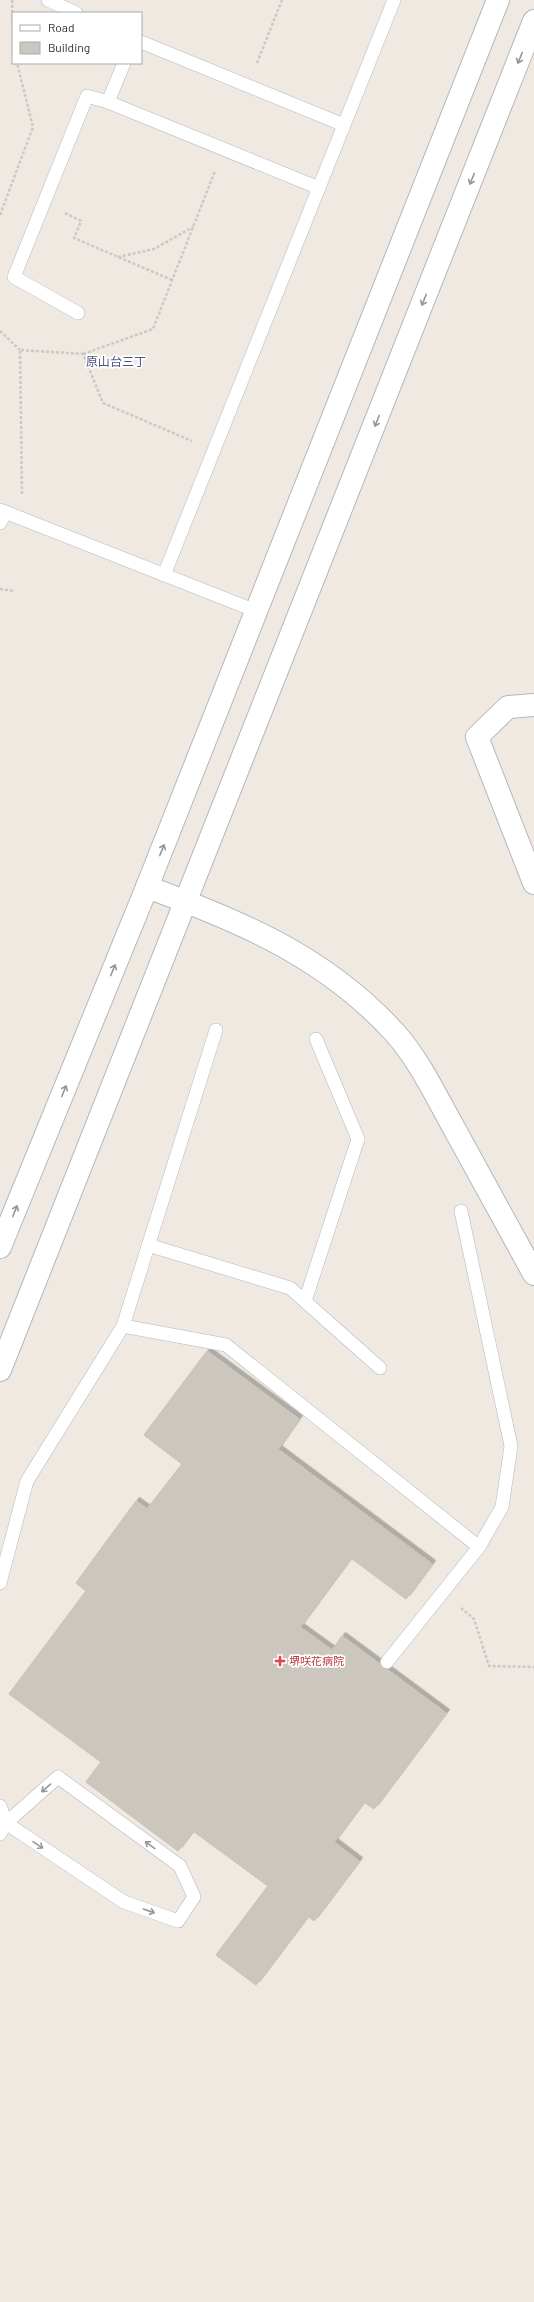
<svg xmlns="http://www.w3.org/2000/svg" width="534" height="2302" font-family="Barlow,'Noto Sans JP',sans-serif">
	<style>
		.building { fill: #cbc7bf; stroke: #cbc5ba; fill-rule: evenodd; filter: url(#shadow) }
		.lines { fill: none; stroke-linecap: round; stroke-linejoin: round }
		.lane-casing { stroke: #b4b7c1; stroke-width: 14 }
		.street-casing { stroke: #b4b7c1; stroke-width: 24 }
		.secondary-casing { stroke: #b4b7c1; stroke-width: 24 }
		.path { stroke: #c9c9c9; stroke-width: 2.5; stroke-dasharray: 3 2; stroke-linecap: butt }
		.lane { stroke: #fff; stroke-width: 13 }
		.street { stroke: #fff; stroke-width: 22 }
		.secondary { stroke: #fff; stroke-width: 22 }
		.oneway { stroke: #969696 }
		.health-dot { fill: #e0444e; stroke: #fff; stroke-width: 1.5 }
		.labels { text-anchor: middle; stroke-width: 3.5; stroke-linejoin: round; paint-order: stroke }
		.health-label { font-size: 11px; fill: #be3a42; stroke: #fff; text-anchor: start }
		.neighbourhood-label { font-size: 12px; fill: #4d5680; stroke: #fff }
	</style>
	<defs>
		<filter id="shadow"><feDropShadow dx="3.5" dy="-3.5" stdDeviation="0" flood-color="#0004"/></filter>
	</defs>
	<rect width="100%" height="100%" fill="#efe9e1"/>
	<!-- building -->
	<g class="building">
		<path d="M207 1351 299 1419 278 1449 432 1564 406 1599 351 1558 300 1627 332 1650 342 1636 446 1713 374 1809 364 1802 334 1842 359 1861 314 1921 308 1916 256 1985 216 1955 268 1886 193 1831 178 1851 86 1782 101 1762 9 1694 86 1591 76 1583 136 1501 147 1509 182 1464 144 1435ZM253 1485 290 1512 239 1580 203 1553ZM150 1636 199 1672 168 1714 120 1678ZM243 1708 321 1767 290 1808 212 1749Z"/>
		<path d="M207 1351 299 1419 278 1449 432 1564 406 1599 351 1558 300 1627 332 1650 342 1636 446 1713 374 1809 364 1802 334 1842 359 1861 314 1921 308 1916 256 1985 216 1955 268 1886 193 1831 178 1851 86 1782 101 1762 9 1694 86 1591 76 1583 136 1501 147 1509 182 1464 144 1435Z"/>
	</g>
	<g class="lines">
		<!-- lane casing -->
		<g class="lane-casing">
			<g id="lane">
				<path d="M48 0 76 13"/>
				<path d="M141 42 344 125"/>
				<path d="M124 63 108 102 319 188"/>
				<path d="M78 313 14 277 87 96 108 102"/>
				<path d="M0 510 256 611"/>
				<path d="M0 523 6 512"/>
				<path d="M164 575 394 0"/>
				<path d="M148 1245 290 1288 380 1368"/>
				<path d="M305 1301 358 1139 316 1039"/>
				<path d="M123 1326 226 1345 479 1547"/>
				<path d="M0 1583 27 1481 123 1326 216 1030"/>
				<path d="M387 1662 479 1547 502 1507 511 1446 461 1211"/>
				<path d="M0 1806 6 1823 124 1902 178 1921 194 1897 180 1866 58 1777 6 1823 0 1834"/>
			</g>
		</g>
		<!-- street casing -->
		<g class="street-casing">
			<g id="street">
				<path d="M534 705 508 707 477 737 534 883"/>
				<path d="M147 887C240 921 326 957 395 1033 420 1061 437 1098 455 1130 481 1178 508 1226 534 1274"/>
			</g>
		</g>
		<!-- secondary casing -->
		<g class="secondary-casing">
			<g id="secondary">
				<path d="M0 1247 147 887 498 0"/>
				<path d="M0 1370 534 21"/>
			</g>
		</g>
		<!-- path -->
		<g class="path">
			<path d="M12 0 13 28"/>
			<path d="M257 63 282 0"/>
			<path d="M65 213 81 221 74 238 172 280"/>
			<path d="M0 215 33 127 17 63"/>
			<path d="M118 257 154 249 193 227"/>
			<path d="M0 331 20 350"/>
			<path d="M83 354 153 329 215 171"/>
			<path d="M22 494 20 350 83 354 103 403 192 441"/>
			<path d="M0 589 15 591"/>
			<path d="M461 1608 474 1619 489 1666 534 1667"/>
		</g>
		<!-- lane -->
		<use href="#lane" class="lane"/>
		<!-- street -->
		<use href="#street" class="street"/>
		<!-- secondary -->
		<use href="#secondary" class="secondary"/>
	</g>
	<!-- one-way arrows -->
	<defs><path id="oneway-shaft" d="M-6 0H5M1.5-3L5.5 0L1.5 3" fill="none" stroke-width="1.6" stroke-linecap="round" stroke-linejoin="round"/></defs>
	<g class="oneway">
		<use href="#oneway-shaft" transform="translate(520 58) rotate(112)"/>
		<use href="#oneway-shaft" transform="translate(472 179) rotate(112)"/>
		<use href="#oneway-shaft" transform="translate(424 300) rotate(112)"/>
		<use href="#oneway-shaft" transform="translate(377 421) rotate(112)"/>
		<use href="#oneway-shaft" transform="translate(162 850) rotate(-68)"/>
		<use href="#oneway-shaft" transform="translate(113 970) rotate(-68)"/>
		<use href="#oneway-shaft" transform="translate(64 1091) rotate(-68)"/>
		<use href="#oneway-shaft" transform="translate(15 1211) rotate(-68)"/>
		<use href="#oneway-shaft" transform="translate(46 1788) rotate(139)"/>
		<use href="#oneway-shaft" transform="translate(38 1845) rotate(34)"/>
		<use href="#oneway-shaft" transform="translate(150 1845) rotate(-144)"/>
		<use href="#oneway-shaft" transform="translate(149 1911) rotate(19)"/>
	</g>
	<!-- markers -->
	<path class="health-dot" d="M278 1655h4v4h4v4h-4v4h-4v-4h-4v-4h4z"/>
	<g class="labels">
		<!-- health labels -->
		<g class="health-label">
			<text x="289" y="1665">堺咲花病院</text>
		</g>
		<!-- neighbourhood labels -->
		<g class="neighbourhood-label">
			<text x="116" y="366">原山台三丁</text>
		</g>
	</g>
	<!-- legend -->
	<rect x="12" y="12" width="130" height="52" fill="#ffffff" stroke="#ababab"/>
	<rect x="20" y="25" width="20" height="6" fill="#ffffff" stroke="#ababab"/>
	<text x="48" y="32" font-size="12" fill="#2e2e2e">Road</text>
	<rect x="20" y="42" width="20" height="12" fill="#cbc7bf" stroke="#ababab"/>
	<text x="48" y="52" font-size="12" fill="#2e2e2e">Building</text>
</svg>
